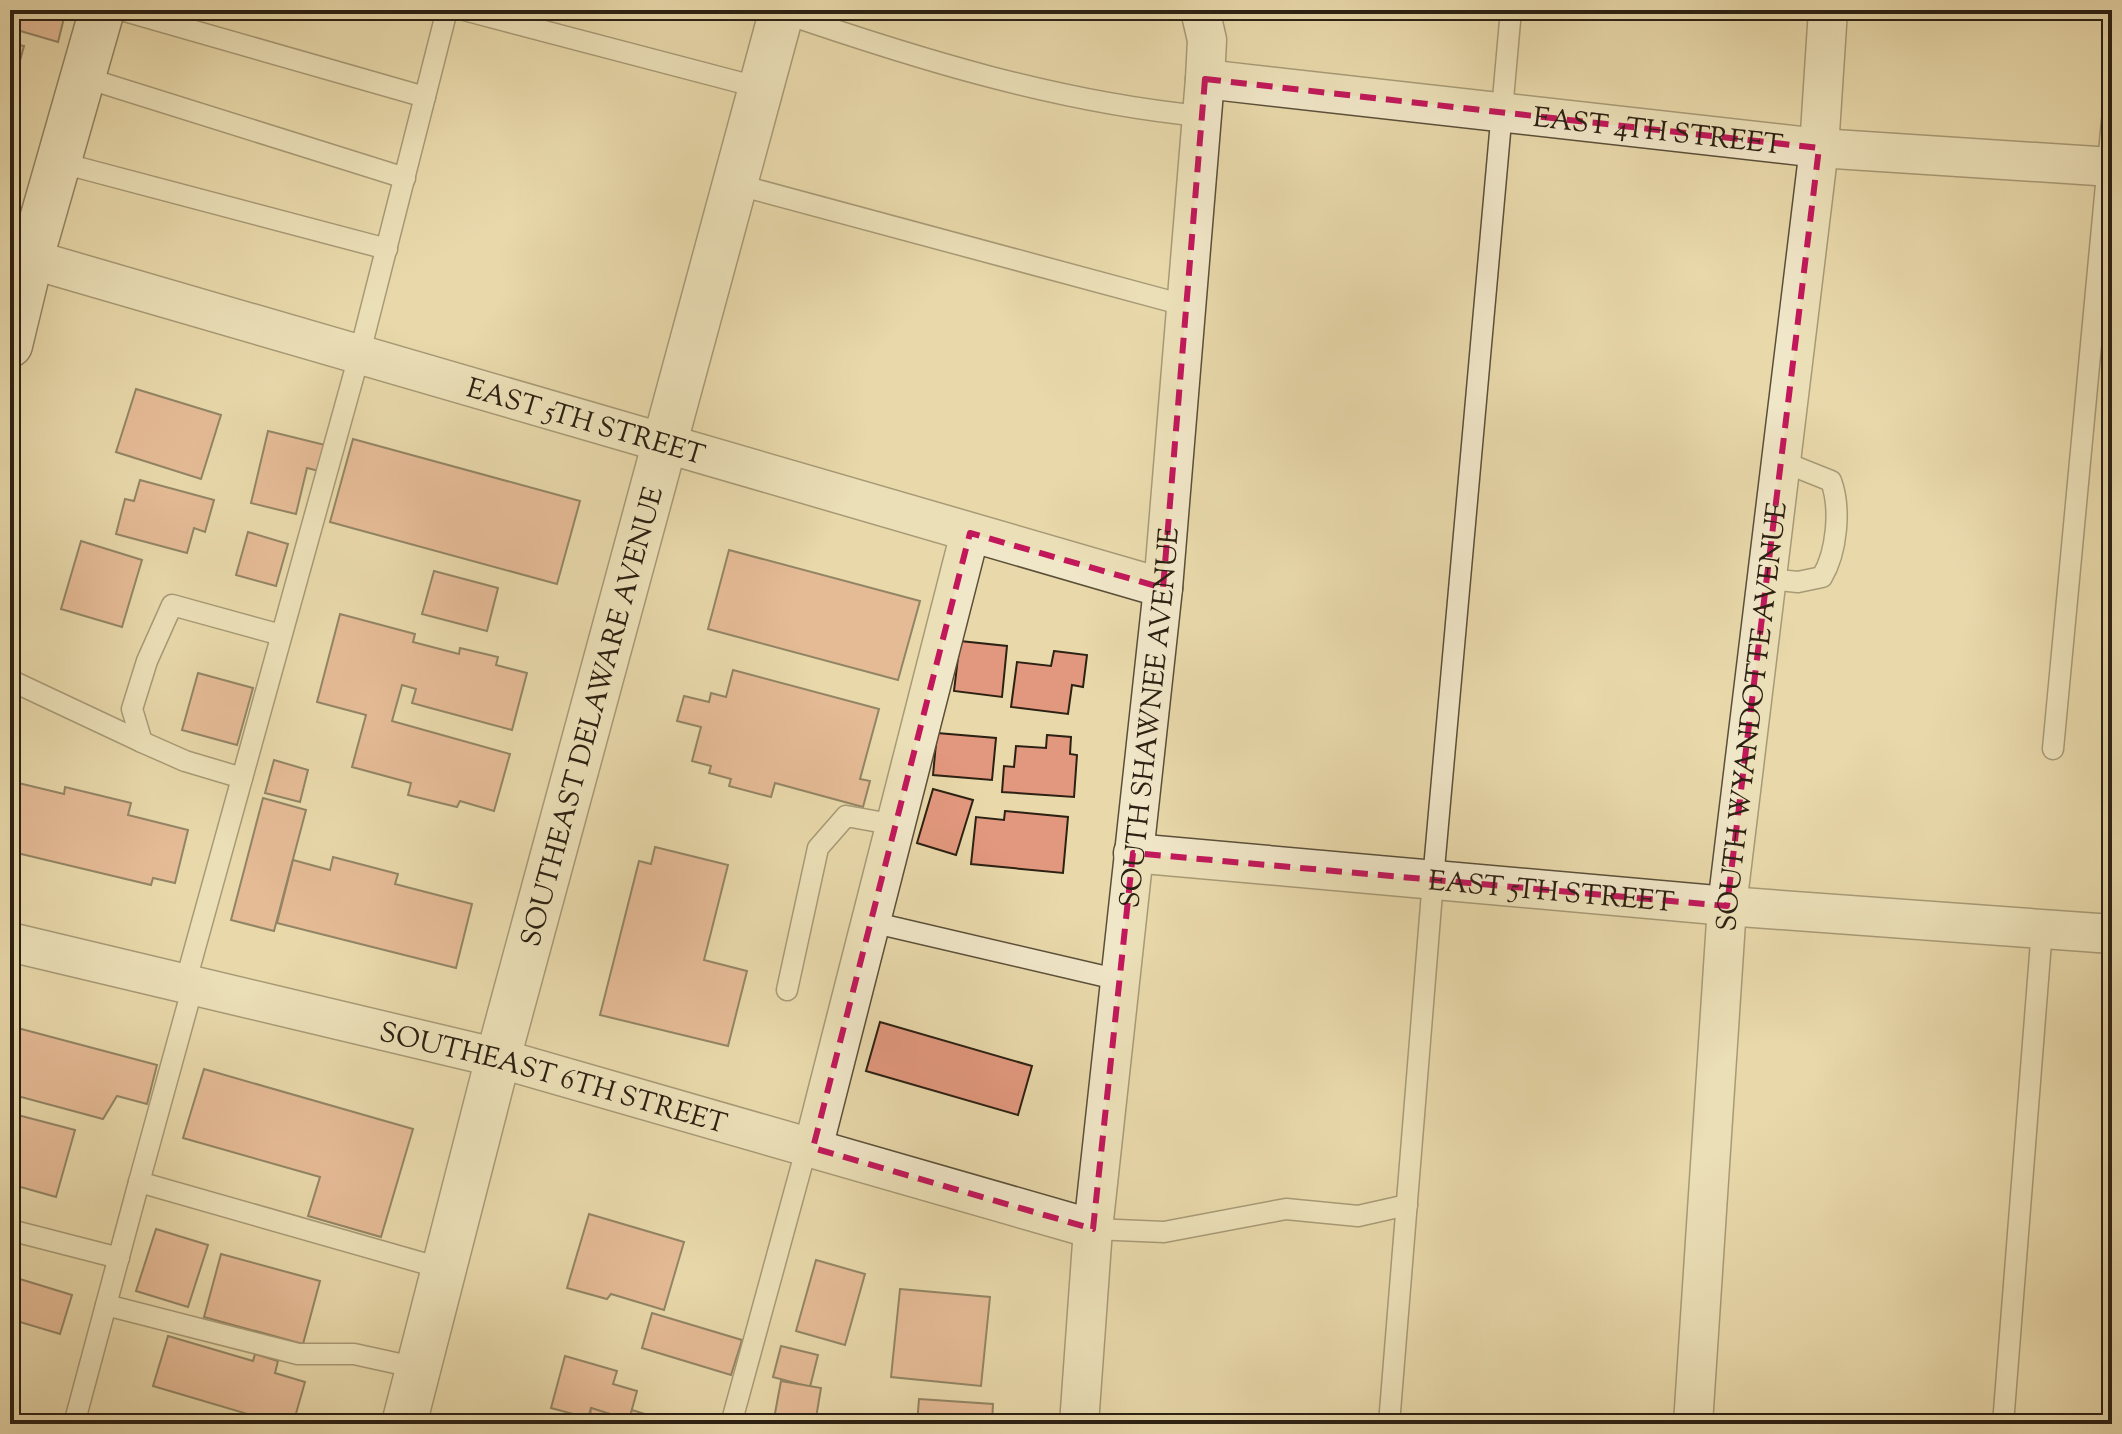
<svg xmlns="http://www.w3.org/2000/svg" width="2122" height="1434" font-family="'Sorts Mill Goudy',serif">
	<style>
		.building { fill: #e2987e; stroke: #2c2113; stroke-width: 2 }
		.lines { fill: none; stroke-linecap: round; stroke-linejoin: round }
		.service-casing { stroke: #5b4f39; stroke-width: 23 }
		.minor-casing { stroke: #5b4f39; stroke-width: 41 }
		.tertiary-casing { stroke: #5b4f39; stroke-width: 47 }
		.secondary-casing { stroke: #2c2113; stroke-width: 47 }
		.service { stroke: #f0e6c8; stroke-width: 20 }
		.minor { stroke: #f0e6c8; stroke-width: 38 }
		.tertiary { stroke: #f0e6c8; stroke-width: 44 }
		.secondary { stroke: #f0e6c8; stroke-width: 44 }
		.marked { fill: none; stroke: #c2185b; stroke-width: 6; stroke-dasharray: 16 10; stroke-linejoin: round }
		.labels { text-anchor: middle; stroke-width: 6; stroke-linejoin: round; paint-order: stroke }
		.street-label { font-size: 28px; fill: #2c2113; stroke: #f0e6c8 }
	</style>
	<rect width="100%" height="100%" fill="#e8d8aa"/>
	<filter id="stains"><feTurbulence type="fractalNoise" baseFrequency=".0025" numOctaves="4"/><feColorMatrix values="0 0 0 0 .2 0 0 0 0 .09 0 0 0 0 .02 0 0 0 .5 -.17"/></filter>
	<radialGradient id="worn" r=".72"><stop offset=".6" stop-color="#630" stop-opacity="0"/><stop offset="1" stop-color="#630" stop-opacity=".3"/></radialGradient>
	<!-- building -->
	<g class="building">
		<path d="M10 10H66L58 42 10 28Z"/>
		<path d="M10 43 24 46 10 97Z"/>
		<path d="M136 389 221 415 201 479 116 452Z"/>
		<path d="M268 431 325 445 319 471 307 468 296 514 251 503Z"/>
		<path d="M353 439 580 501 557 584 330 522Z"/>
		<path d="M140 480 214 500 205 532 194 528 187 553 116 534 125 499 134 501Z"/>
		<path d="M248 532 288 544 276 586 236 575Z"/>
		<path d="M81 541 142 560 122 627 61 609Z"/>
		<path d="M729 550 920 601 898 680 708 629Z"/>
		<path d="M434 571 498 588 487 631 422 614Z"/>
		<path d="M340 614 415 634 413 642 459 654 460 648 498 657 496 665 527 673 512 730 412 703 416 689 402 685 392 721 510 754 494 811 460 801 457 807 408 795 411 783 352 767 366 715 317 702Z"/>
		<path d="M960 641 1007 646 1002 697 954 691Z"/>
		<path d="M1054 651 1087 655 1083 687 1072 685 1068 714 1011 707 1017 662 1051 666Z"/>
		<path d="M733 670 879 709 860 779 870 781 863 807 775 783 771 797 729 786 731 779 709 773 711 766 692 761 701 727 677 721 684 696 709 702 711 693 726 697Z"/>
		<path d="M198 673 253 688 237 745 182 730Z"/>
		<path d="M937 733 996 738 992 780 933 775Z"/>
		<path d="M1047 735 1071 737 1070 754 1077 755 1074 797 1002 792 1004 766 1014 767 1016 746 1046 748Z"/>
		<path d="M274 760 308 770 300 802 265 793Z"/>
		<path d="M10 781 64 794 65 787 131 803 128 815 188 830 175 883 153 878 151 885 17 853 20 842 10 839Z"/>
		<path d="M933 789 973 800 956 855 917 843Z"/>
		<path d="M263 798 306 810 274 931 231 920Z"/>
		<path d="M1005 811 1068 817 1063 873 971 864 976 817 1004 820Z"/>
		<path d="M655 847 728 865 704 960 747 971 728 1046 600 1015 639 861 651 864Z"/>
		<path d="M333 857 398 874 395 884 472 904 456 968 277 923 293 860 330 870Z"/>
		<path d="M880 1022 1032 1066 1018 1115 866 1071Z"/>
		<path d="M10 1026 157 1065 147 1104 117 1096 103 1119 10 1094Z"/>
		<path d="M204 1069 413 1129 381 1237 308 1216 320 1177 183 1138Z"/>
		<path d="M10 1113 75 1130 56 1197 10 1184Z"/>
		<path d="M589 1214 684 1242 664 1310 611 1294 607 1299 567 1288Z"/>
		<path d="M156 1229 208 1245 188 1307 136 1291Z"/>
		<path d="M221 1254 320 1281 303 1344 204 1317Z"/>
		<path d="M816 1260 865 1274 845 1345 796 1331Z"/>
		<path d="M10 1276 72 1295 60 1334 10 1319Z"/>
		<path d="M900 1289 990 1297 981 1386 891 1377Z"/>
		<path d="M652 1313 742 1340 731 1375 642 1348Z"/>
		<path d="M168 1336 253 1361 255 1354 278 1361 275 1373 305 1382 293 1424H281L153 1386Z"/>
		<path d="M781 1346 818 1355 810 1387 773 1377Z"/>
		<path d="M565 1356 617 1371 613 1384 637 1391 629 1420 591 1408 588 1418 551 1408Z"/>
		<path d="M781 1381 821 1388 815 1424H773Z"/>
		<path d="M919 1399 993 1404 992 1424H917Z"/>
		<path d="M591 1408 629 1420 632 1410 658 1418 656 1424H589Z"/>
	</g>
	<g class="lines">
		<!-- service casing -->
		<g class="service-casing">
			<g id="service">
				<path d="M121 10 425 97"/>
				<path d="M464 10 761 88"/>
				<path d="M781 12C918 59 1057 102 1201 116"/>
				<path d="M83 77 405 178"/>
				<path d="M58 162 387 249"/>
				<path d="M735 184 1184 305"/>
				<path d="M1767 579 1798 582 1822 577C1837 552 1841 508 1831 481L1781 461"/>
				<path d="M10 680 142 742"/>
				<path d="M2053 749 2112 121"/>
				<path d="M242 778 185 761 142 742 132 709 147 661 172 605 281 635"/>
				<path d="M871 922 1120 980"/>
				<path d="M185 984 359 356 447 10"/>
				<path d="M193 986 139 1182 444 1269"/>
				<path d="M787 990 818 848 846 816 896 825"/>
				<path d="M1093 1229 1164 1232 1286 1209 1358 1216 1407 1205"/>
				<path d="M10 1230 119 1258"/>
				<path d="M106 1305 298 1354H354L418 1368"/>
				<path d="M74 1424 139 1182"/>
				<path d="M731 1424 807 1146"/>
				<path d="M1389 1424 1433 880 1511 10"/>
				<path d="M2003 1424 2042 929"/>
			</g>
		</g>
		<!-- minor casing -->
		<g class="minor-casing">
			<g id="minor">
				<path id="s1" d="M1205 79 1819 148 2112 167"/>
				<path id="s2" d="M10 253 1163 588"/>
				<path id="s3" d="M1133 853 1727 906 2112 934"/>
				<path id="s4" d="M10 942 498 1058 1093 1229"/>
				<path d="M813 1148 970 533"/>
				<path id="s5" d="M1079 1424 1093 1229 1163 588 1205 79 1207 40 1200 10"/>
				<path id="s6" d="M1693 1424 1727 906 1819 148 1828 10"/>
			</g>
		</g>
		<!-- tertiary casing -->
		<g class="tertiary-casing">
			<g id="tertiary">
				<path id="s7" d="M404 1424 498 1058 782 10"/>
			</g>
		</g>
		<!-- secondary casing -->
		<g class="secondary-casing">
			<path id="secondary" d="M10 345 31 258 102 10"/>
		</g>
		<!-- service -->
		<use href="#service" class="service"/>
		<!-- minor -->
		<use href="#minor" class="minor"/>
		<!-- tertiary -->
		<use href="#tertiary" class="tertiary"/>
		<!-- secondary -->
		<use href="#secondary" class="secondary"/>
	</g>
	<!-- marked area -->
	<path d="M0 0H2122V1434H0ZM1205 79 1819 148 1727 906 1133 853 1093 1229 813 1148 970 533 1163 588Z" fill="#e8d8aa" fill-opacity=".55" fill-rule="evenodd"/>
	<path class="marked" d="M1205 79 1819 148 1727 906 1133 853 1093 1229 813 1148 970 533 1163 588Z"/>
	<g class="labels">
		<!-- street labels -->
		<g class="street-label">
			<text dy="10" stroke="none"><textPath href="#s1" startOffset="456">EAST 4TH STREET</textPath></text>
			<text dy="10" stroke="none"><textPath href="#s2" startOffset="600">EAST 5TH STREET</textPath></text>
			<text dy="10" stroke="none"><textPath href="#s7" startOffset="732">SOUTHEAST DELAWARE AVENUE</textPath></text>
			<text dy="10" stroke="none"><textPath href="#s6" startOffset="710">SOUTH WYANDOTTE AVENUE</textPath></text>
			<text dy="10" stroke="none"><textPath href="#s5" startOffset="710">SOUTH SHAWNEE AVENUE</textPath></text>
			<text dy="10" stroke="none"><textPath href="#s3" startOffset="420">EAST 5TH STREET</textPath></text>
			<text dy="10" stroke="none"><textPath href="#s4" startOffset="560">SOUTHEAST 6TH STREET</textPath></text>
		</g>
	</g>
	<!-- margin -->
	<rect width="2122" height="1434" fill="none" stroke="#e8d8aa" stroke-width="40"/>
	<rect x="12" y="12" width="2098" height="1410" fill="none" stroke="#2c2113" stroke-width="4"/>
	<rect x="20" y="20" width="2082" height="1394" fill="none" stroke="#2c2113" stroke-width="2"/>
	<rect width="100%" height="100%" filter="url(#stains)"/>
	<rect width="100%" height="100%" fill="url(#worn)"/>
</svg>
